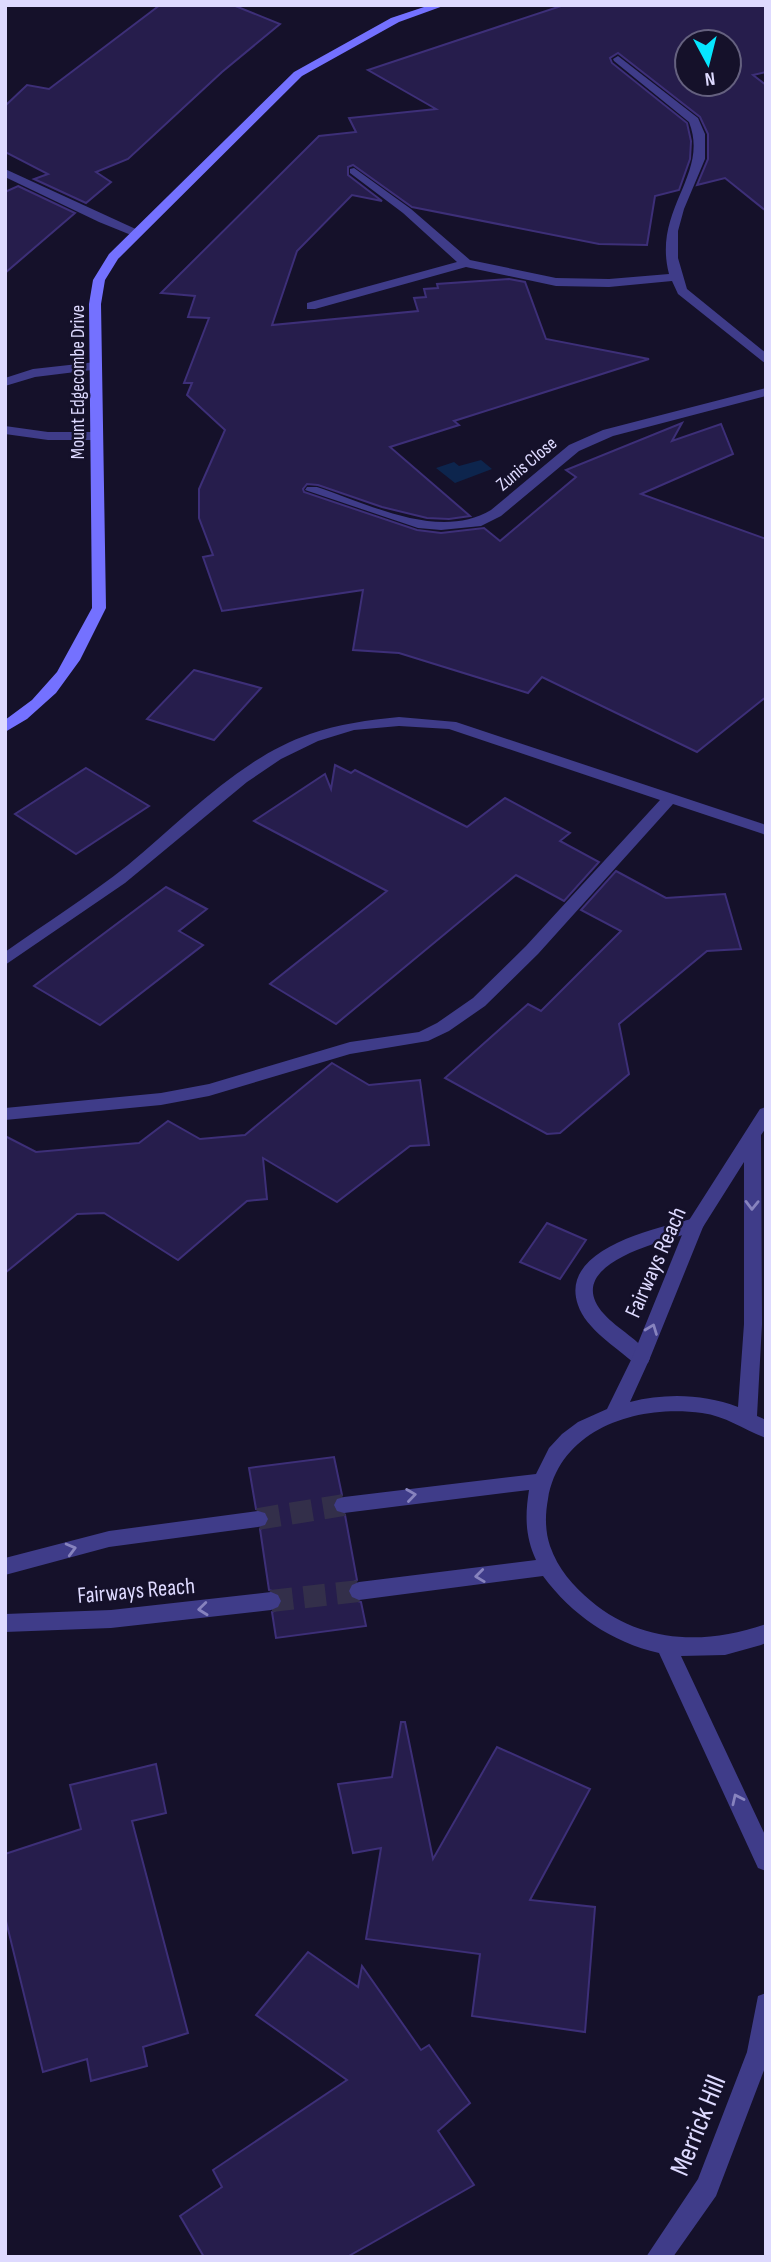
<svg xmlns="http://www.w3.org/2000/svg" width="771" height="2262" font-family="'Sofia Sans Condensed',sans-serif">
	<style>
		.water { fill: #0d254d }
		.building { fill: #261d4c; stroke: #3d2f78; stroke-width: 2; fill-rule: evenodd }
		.lines { fill: none; stroke-linecap: round; stroke-linejoin: round }
		.street-tunnel { stroke: #332f4a; stroke-width: 22; stroke-dasharray: 22 11; stroke-linecap: butt }
		.lane { fill: #3f3c89; fill-rule: evenodd }
		.street { fill: #3f3c89; fill-rule: evenodd }
		.secondary { fill: #7471ff; fill-rule: evenodd }
		.oneway { stroke: #8783be }
		.labels { text-anchor: middle; stroke-width: 5; stroke-linejoin: round; paint-order: stroke }
		.far-street-label { font-size: 19px; fill: #dedaff; stroke: #15112a }
		.street-label { font-size: 23px; fill: #dedaff; stroke: #15112a }
		.near-street-label { font-size: 28px; fill: #dedaff; stroke: #15112a }
	</style>
	<rect width="100%" height="100%" fill="#15112a"/>
	<!-- water -->
	<path class="water" d="M481 460 492 469 455 483 436 468 454 462 459 466Z"/>
	<!-- building -->
	<g class="building">
		<path d="M160 5H233L280 24 222 72 128 159 96 172 111 182 86 203 34 179 48 174 5 152V106L27 85 49 89Z"/>
		<path d="M564 5H766V72L753 75 766 85V211L725 178 697 185 708 159V134L700 117 618 53 610 58 612 63 687 123 691 141 690 159 679 190 655 196 647 245 599 244 412 207 353 165 348 167V175L382 201 352 195 297 251 272 325 418 311 414 298 426 297 424 289 438 288 437 284 509 279 525 282 546 339 649 359 454 421 459 425 390 447 470 516 449 519 427 518 382 507 318 485 307 484 303 489 304 492 417 530 441 533 484 528 500 541 576 477 566 470 682 423 672 441 721 424 733 454 641 494 766 539V697L697 752 542 677 528 693 399 653 353 650 363 590 222 611 203 557 213 555 199 518V489L225 430 187 395 192 383H184L209 318 188 317 195 296 161 293 319 136 356 132 349 118 436 109 368 70ZM687 42H729V84H687Z"/>
		<path d="M18 186 75 213 5 273V192Z"/>
		<path d="M194 670 261 688 214 740 147 719Z"/>
		<path d="M335 765 351 773 355 770 467 827 505 798 570 833 560 841 599 862 564 901 516 875 336 1024 270 984 387 891 254 821 325 774 331 789Z"/>
		<path d="M86 768 149 806 76 854 15 814Z"/>
		<path d="M616 871 666 898 725 894 741 949 707 951 619 1024 629 1074 560 1133 547 1134 445 1078 528 1004 541 1011 621 931 581 910Z"/>
		<path d="M166 887 207 909 179 931 203 945 100 1025 34 986Z"/>
		<path d="M332 1063 369 1085 420 1080 429 1145 410 1146 337 1202 263 1158 267 1199 247 1201 178 1260 104 1213 77 1214 5 1273V1136L36 1152 139 1143 168 1121 200 1139 245 1135Z"/>
		<path d="M547 1223 586 1240 560 1279 520 1262Z"/>
		<path d="M334 1457 342 1495 335 1498 332 1506 336 1514 345 1515 357 1580 350 1584 347 1592 351 1599 361 1602 366 1626 276 1638 272 1612 280 1608 283 1600 279 1593 269 1590 260 1529 267 1526 270 1518 266 1510 256 1509 249 1468Z"/>
		<path d="M401 1722H405L433 1859 497 1747 590 1789 530 1900 595 1907 585 2032 472 2016 480 1954 366 1939 381 1848 353 1853 338 1784 392 1777Z"/>
		<path d="M156 1764 166 1813 132 1821 188 2033 143 2047 147 2066 91 2081 87 2059 43 2072 5 1917V1854L81 1829 70 1785Z"/>
		<path d="M308 1952 358 1987 362 1966 421 2050 429 2045 470 2103 438 2131 474 2185 347 2257H204L180 2216 222 2187 213 2170 347 2080 256 2015Z"/>
	</g>
	<g class="lines">
		<!-- street-tunnel -->
		<g class="street-tunnel">
			<path d="M258 1519 344 1505"/>
			<path d="M271 1601 359 1591"/>
		</g>
		<!-- lane -->
		<g class="lane">
			<path d="M5 169 140 231 142 233 136 237 99 222 5 177Z"/>
			<path d="M695 1218 701 1220 704 1225 701 1230C672 1239 557 1262 604 1314 617 1329 641 1340 650 1358L648 1363 641 1365 634 1363C616 1347 586 1329 578 1305 558 1248 658 1228 695 1218Z"/>
		</g>
		<!-- street -->
		<g class="street">
			<path d="M618 56 698 118 705 134V159L684 209 678 231V258L687 289 766 353V364L678 294 672 281 609 287 556 286 466 267 315 309H307V303L457 262 403 213 350 173V169L354 168 411 209 470 260 556 278 609 279 669 274C652 209 710 175 689 122L614 61 613 59Z"/>
			<path d="M96 362 100 363V369L35 377 5 386V378L33 369Z"/>
			<path d="M766 388V396L613 436 579 451 501 516 481 526 441 530 418 528 305 490 307 487H317C369 504 439 541 491 510L569 445 603 430Z"/>
			<path d="M5 426 48 432H96L103 436 96 440H48L5 434Z"/>
			<path d="M399 717 456 722 766 825V835L673 804 538 954 485 1006 449 1031 428 1041 350 1054 209 1096 161 1105 5 1120V1108L161 1093 209 1084 350 1042 419 1032 437 1023 473 998 526 946 660 800 449 729 399 726 354 730 318 741 281 759 247 782 125 883 5 965V952C46 923 89 896 128 865 184 819 240 758 310 734 339 724 368 720 399 717Z"/>
			<path d="M766 1107V1128L761 1135 762 1324 757 1416 766 1420V1438C744 1430 726 1416 702 1413 638 1404 560 1428 548 1499 545 1515 545 1531 550 1546 558 1569 573 1586 591 1601 642 1644 706 1645 766 1624V1643L761 1645 725 1655 681 1656 766 1837V1871L758 1868 659 1653C611 1642 572 1615 543 1576L359 1600 352 1597 349 1591 352 1585 359 1582 536 1560C525 1536 525 1516 529 1490L344 1513 337 1511 334 1505 337 1499 344 1497 536 1474 549 1448 562 1434 578 1422 607 1409 632 1358 686 1225 760 1109ZM744 1162V1324L738 1407C703 1394 666 1393 630 1402L650 1358 703 1227Z"/>
			<path d="M258 1511 265 1513 268 1519 265 1525 258 1527 109 1547 5 1575V1558L109 1531Z"/>
			<path d="M271 1592 278 1595 281 1601 278 1607 271 1610 111 1628 5 1632V1614L111 1610Z"/>
			<path d="M766 1993V2065L716 2196 673 2257H646L698 2179 747 2052 758 1996Z"/>
		</g>
		<!-- secondary -->
		<path class="secondary" d="M430 5H446L399 22 302 76 118 259 105 280 101 304 106 608 80 660 56 693 27 719 5 732V720L32 700 57 672 92 608 89 304 93 280 109 254 294 72 391 18Z"/>
	</g>
	<!-- one-way arrows -->
	<defs><path id="oneway-chevron" d="M-2-3.5L2.5 0L-2 3.5" fill="none" stroke-width="1.6" stroke-linecap="round" stroke-linejoin="round" transform="scale(1.75)"/></defs>
	<g class="oneway">
		<use href="#oneway-chevron" transform="translate(752 1205) rotate(91)"/>
		<use href="#oneway-chevron" transform="translate(652 1329) rotate(-69)"/>
		<use href="#oneway-chevron" transform="translate(411 1495) rotate(-8)"/>
		<use href="#oneway-chevron" transform="translate(71 1549) rotate(-15)"/>
		<use href="#oneway-chevron" transform="translate(480 1576) rotate(173)"/>
		<use href="#oneway-chevron" transform="translate(203 1609) rotate(174)"/>
		<use href="#oneway-chevron" transform="translate(737 1799) rotate(-115)"/>
	</g>
	<g class="labels">
		<!-- far-street labels -->
		<g class="far-street-label">
			<text transform="translate(77 382) rotate(-90)" y="7">Mount Edgecombe Drive</text>
			<text transform="translate(526 463) rotate(-40)" y="7">Zunis Close</text>
		</g>
		<!-- street labels -->
		<g class="street-label">
			<text transform="translate(655 1262) rotate(-66)" y="8">Fairways Reach</text>
			<text transform="translate(136 1590) rotate(-5)" y="8">Fairways Reach</text>
		</g>
		<!-- near-street labels -->
		<g class="near-street-label">
			<text transform="translate(697 2125) rotate(-68)" y="10">Merrick Hill</text>
		</g>
	</g>
	<!-- border -->
	<rect width="771" height="2262" fill="none" stroke="#dedaff" stroke-width="14"/>
	<!-- north arrow -->
	<g transform="translate(708 63) rotate(173)"><circle r="33" fill="#15112a" stroke="#65617f" stroke-width="2"/>
	<path d="M0-5L12 26L0 18L-12 26Z" fill="#06e7ff"/>
	<text y="-10" font-size="19" font-weight="bold" text-anchor="middle" fill="#dedaff">N</text>
	</g>
</svg>
